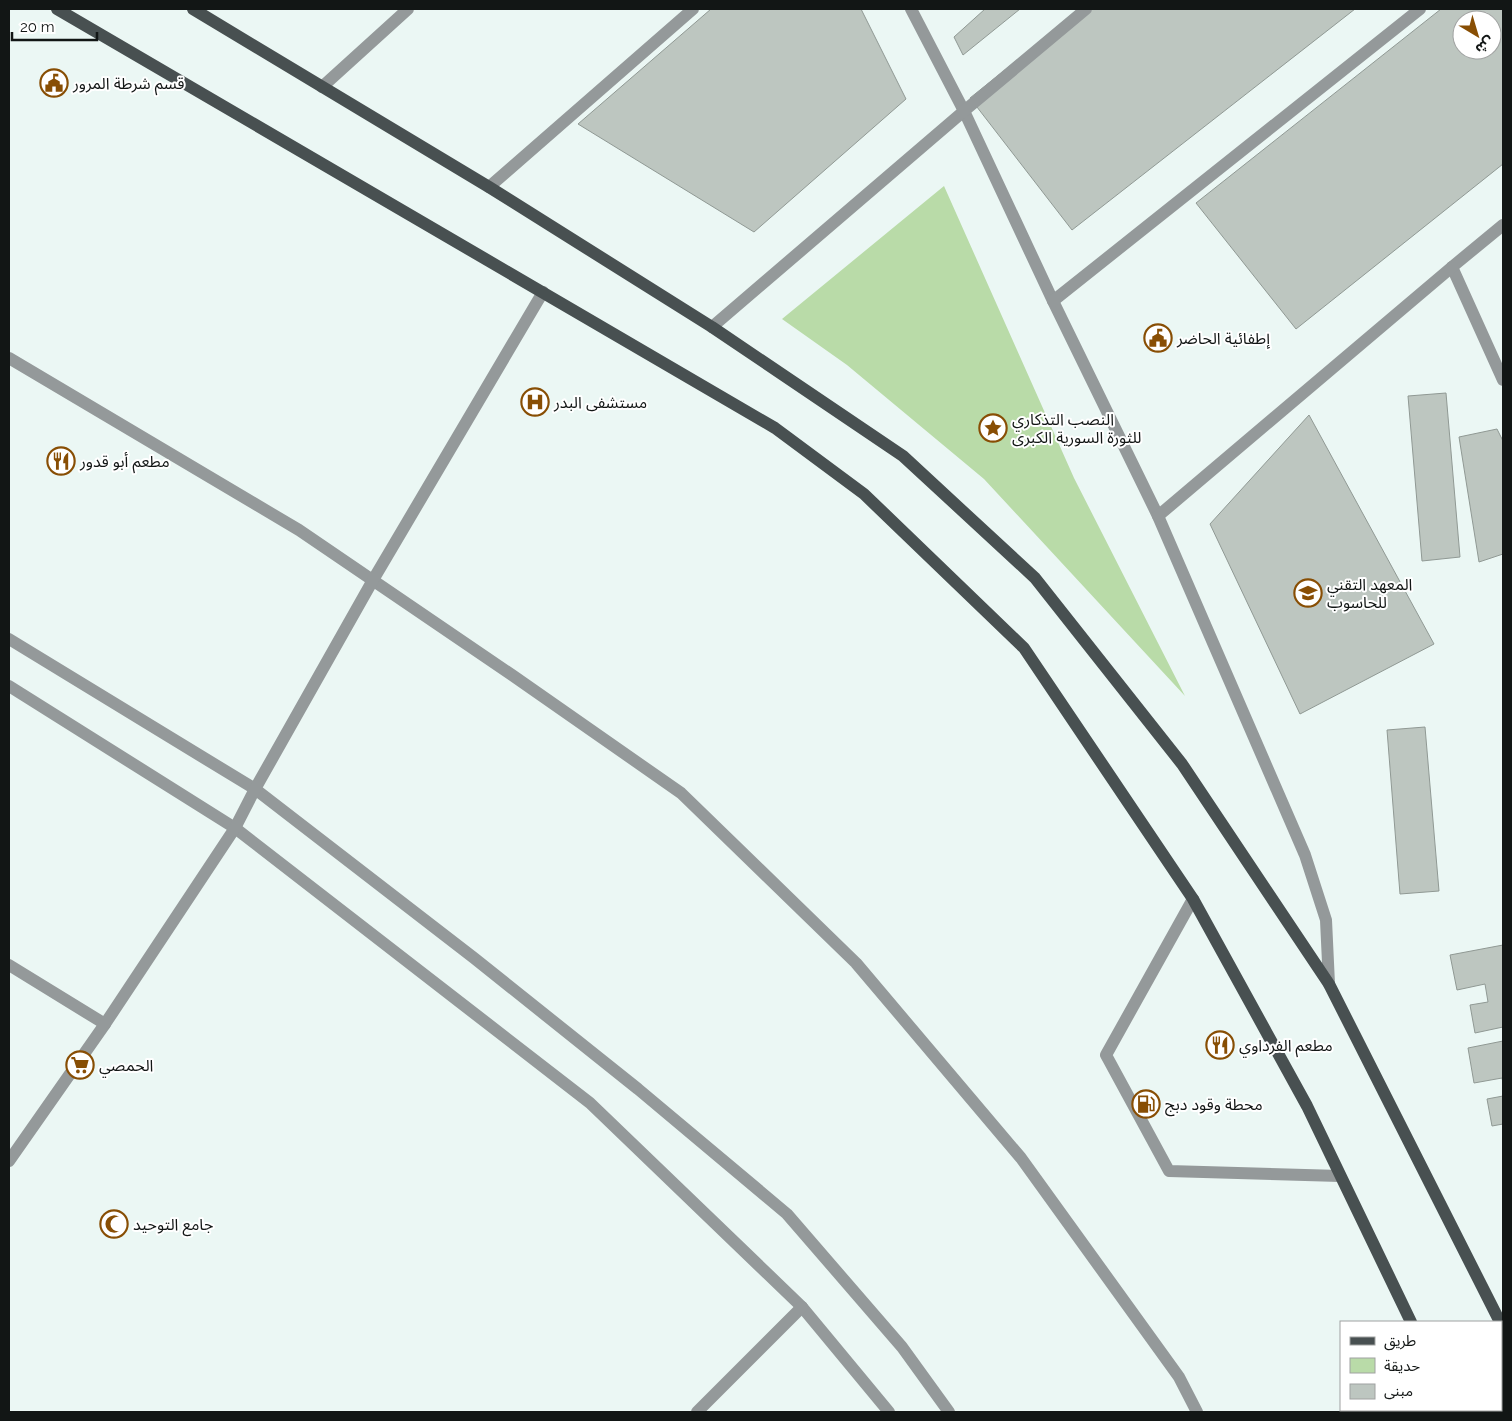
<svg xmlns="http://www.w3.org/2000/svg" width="1512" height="1421" font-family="Raleway,'Noto Sans Arabic',sans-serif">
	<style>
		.green { fill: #b9dba8 }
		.building { fill: #bdc6c0; stroke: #909994; fill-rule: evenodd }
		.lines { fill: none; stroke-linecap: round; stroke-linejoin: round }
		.service { stroke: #94999a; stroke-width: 12 }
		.minor { stroke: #94999a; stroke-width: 12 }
		.primary { stroke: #485051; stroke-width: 12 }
		.labels { text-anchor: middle; stroke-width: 4; stroke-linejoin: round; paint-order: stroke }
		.poi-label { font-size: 16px; fill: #121615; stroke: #fff; text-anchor: start }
	</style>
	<rect width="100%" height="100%" fill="#ebf7f4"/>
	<!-- green -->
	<path class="green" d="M944 186 1074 478 1185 696 984 479 847 365 782 319Z"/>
	<!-- building -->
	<g class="building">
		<path d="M711 9H861L906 99 754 232 578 124Z"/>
		<path d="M985 9H1020L963 55 954 37Z"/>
		<path d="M1081 9H1355L1072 230 970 98Z"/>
		<path d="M1441 9H1503V164L1296 329 1196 203ZM1462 20H1492V50H1462Z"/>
		<path d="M1446 393 1460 557 1422 561 1408 396Z"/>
		<path d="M1309 415 1434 644 1300 714 1210 524Z"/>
		<path d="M1497 429 1503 441V554L1479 562 1459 437Z"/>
		<path d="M1425 727 1439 891 1400 894 1387 730Z"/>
		<path d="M1503 945V1027L1475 1033 1470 1005 1488 1002 1485 984 1457 990 1450 955Z"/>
		<path d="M1503 1041V1083L1502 1078 1474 1083 1468 1048Z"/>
		<path d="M1503 1096V1124L1492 1126 1487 1099Z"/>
	</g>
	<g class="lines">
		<!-- service -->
		<path class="service" d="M1193 899 1106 1055 1169 1171 1340 1176"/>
		<!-- minor -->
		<g class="minor">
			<path d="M911 9 964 111 1053 301 1158 516 1305 855 1326 920 1329 984"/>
			<path d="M322 87 408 9"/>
			<path d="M489 187 693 9"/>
			<path d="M1452 267 1503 380"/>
			<path d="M1053 301 1420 9"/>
			<path d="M712 327 964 111 1086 9"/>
			<path d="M9 358 299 530 512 675 681 793 856 963 1021 1158 1179 1377 1197 1412"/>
			<path d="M1158 516 1452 267 1503 225"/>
			<path d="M9 639 255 789 474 958 638 1089 787 1214 902 1347 949 1412"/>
			<path d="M9 686 235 828 590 1103 802 1307 889 1412"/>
			<path d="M9 965 105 1024"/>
			<path d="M9 1161 105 1024 235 828 255 789 373 580 543 292"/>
			<path d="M697 1412 802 1307"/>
		</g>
		<!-- primary -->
		<g class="primary">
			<path d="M57 9 775 428 864 494 1024 648 1193 899 1307 1106 1411 1322"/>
			<path d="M193 9 489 187 712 327 903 456 1035 578 1182 764 1329 984 1500 1322"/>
			<path d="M1454 1410 1455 1412"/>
		</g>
	</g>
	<!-- icons -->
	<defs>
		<g id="civic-ring" transform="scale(1.4375)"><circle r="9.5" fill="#fff" stroke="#884e04" stroke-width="1.5"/><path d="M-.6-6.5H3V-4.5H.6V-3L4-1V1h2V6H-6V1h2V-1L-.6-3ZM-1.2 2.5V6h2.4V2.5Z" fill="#884e04"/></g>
		<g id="hospital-ring" transform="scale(1.4375)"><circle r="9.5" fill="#fff" stroke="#884e04" stroke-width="1.5"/><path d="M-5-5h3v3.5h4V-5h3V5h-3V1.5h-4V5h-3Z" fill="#884e04"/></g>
		<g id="sight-ring" transform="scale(1.4375)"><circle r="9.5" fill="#fff" stroke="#884e04" stroke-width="1.5"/><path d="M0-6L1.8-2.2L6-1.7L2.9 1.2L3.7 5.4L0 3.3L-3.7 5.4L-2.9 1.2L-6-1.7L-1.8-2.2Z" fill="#884e04"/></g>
		<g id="restaurant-ring" transform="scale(1.4375)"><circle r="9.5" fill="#fff" stroke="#884e04" stroke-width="1.5"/><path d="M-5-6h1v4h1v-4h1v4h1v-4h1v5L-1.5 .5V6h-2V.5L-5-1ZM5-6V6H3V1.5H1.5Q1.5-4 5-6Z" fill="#884e04"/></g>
		<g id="university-ring" transform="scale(1.4375)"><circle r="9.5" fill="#fff" stroke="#884e04" stroke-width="1.5"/><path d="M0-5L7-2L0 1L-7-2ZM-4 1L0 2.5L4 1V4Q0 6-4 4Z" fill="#884e04"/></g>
		<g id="supermarket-ring" transform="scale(1.4375)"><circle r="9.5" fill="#fff" stroke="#884e04" stroke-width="1.5"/><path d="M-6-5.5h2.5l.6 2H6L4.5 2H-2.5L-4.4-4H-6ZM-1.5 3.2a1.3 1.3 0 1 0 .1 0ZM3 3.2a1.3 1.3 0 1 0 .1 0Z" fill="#884e04"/></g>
		<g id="fuel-ring" transform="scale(1.4375)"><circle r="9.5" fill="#fff" stroke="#884e04" stroke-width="1.5"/><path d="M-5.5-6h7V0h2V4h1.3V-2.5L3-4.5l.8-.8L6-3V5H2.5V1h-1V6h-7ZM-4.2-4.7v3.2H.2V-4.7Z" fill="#884e04"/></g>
		<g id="mosque-ring" transform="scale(1.4375)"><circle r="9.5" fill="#fff" stroke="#884e04" stroke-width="1.5"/><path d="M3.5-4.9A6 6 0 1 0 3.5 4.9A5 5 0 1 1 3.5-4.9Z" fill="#884e04"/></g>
	</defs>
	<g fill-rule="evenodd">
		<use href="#civic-ring" x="54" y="83"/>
		<use href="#civic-ring" x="1158" y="338"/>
		<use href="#hospital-ring" x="535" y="402"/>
		<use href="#sight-ring" x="993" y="428"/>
		<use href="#restaurant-ring" x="61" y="461"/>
		<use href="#university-ring" x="1308" y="593"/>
		<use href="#restaurant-ring" x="1220" y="1045"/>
		<use href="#supermarket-ring" x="80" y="1065"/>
		<use href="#fuel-ring" x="1146" y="1104"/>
		<use href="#mosque-ring" x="114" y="1224"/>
	</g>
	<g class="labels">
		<!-- poi labels -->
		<g class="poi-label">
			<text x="73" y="89">قسم شرطة المرور</text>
			<text x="1177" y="344">إطفائية الحاضر</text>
			<text x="554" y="408">مستشفى البدر</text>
			<text x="1012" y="425">النصب التذكاري<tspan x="1012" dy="18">للثورة السورية الكبرى</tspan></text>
			<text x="80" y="467">مطعم أبو قدور</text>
			<text x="1327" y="590">المعهد التقني<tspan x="1327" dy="18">للحاسوب</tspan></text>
			<text x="1239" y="1051">مطعم الفرداوي</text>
			<text x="99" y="1071">الحمصي</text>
			<text x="1165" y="1110">محطة وقود دبج</text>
			<text x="133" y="1230">جامع التوحيد</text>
		</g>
	</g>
	<!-- border -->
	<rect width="1512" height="1421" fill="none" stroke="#121615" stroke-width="20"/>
	<!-- legend -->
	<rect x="1340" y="1321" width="162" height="90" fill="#ffffff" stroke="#a0a2a1"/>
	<rect x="1350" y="1337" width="25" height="8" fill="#485051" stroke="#a0a2a1"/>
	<text x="1384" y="1346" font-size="15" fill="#121615">طريق</text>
	<rect x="1350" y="1358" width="25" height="15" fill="#b9dba8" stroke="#a0a2a1"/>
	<text x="1384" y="1371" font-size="15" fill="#121615">حديقة</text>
	<rect x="1350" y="1384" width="25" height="15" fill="#bdc6c0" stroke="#a0a2a1"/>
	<text x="1384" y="1396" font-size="15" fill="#121615">مبنى</text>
	<!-- north arrow -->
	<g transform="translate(1477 35) rotate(142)"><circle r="24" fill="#ffffff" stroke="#a0a2a1"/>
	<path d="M0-4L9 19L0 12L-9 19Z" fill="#884e04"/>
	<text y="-8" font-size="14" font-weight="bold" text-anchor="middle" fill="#121615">ش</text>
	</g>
	<!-- scale -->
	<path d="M12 32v8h85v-8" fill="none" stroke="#121615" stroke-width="2.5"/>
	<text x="20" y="32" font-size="15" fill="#121615" stroke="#ffffff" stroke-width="4" paint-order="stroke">20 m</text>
</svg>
